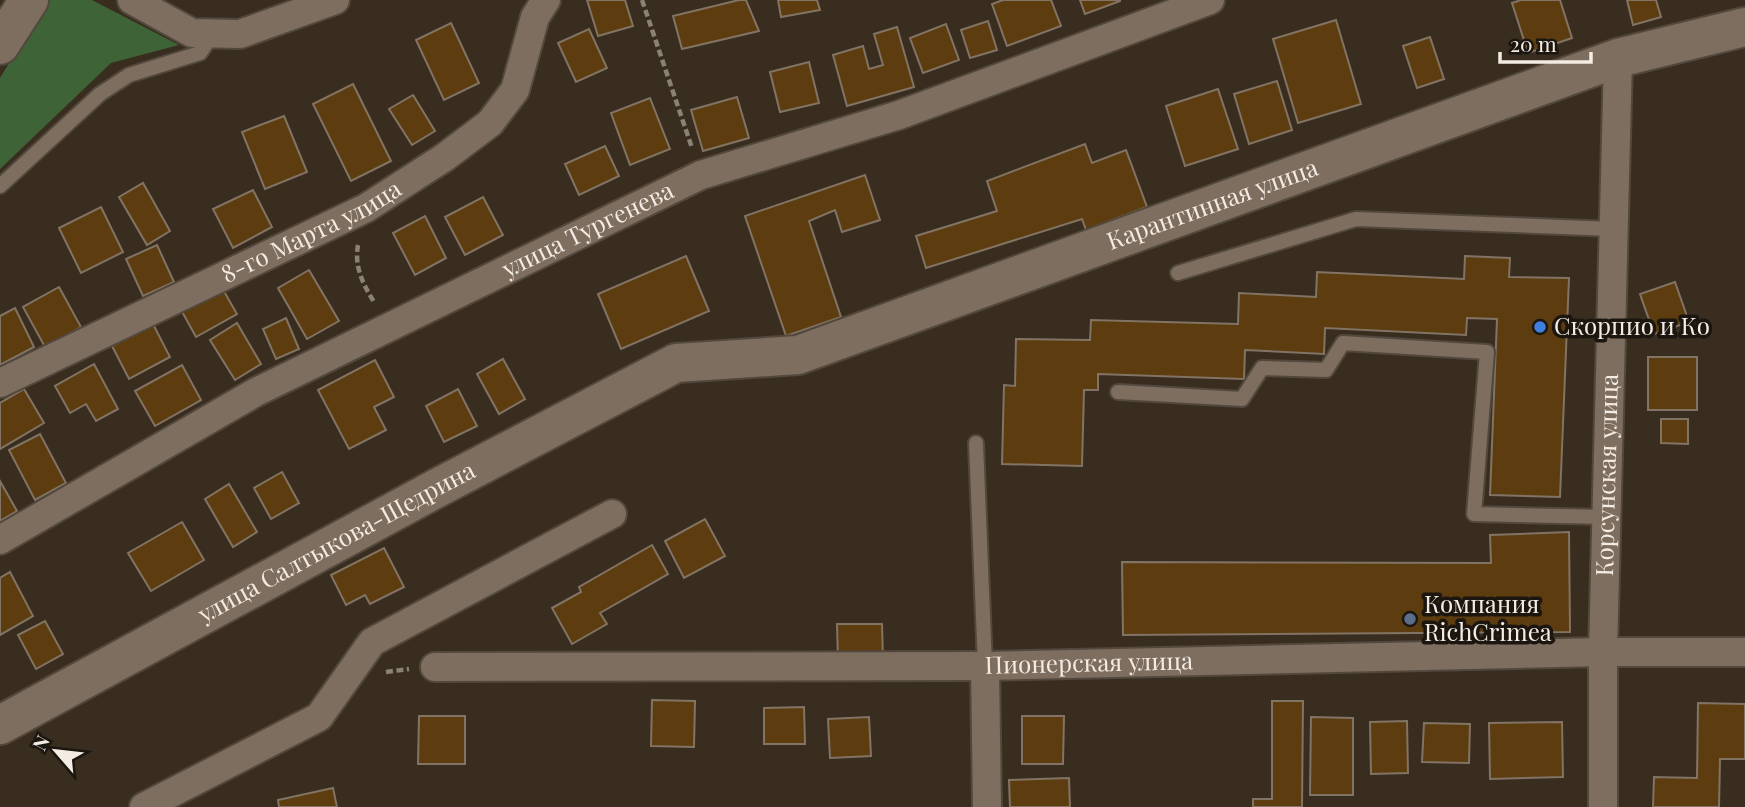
<svg xmlns="http://www.w3.org/2000/svg" width="1745" height="807" font-family="'Playfair Display',serif">
	<style>
		.green { fill: #3d6337 }
		.building { fill: #5d3c10; stroke: #827464; stroke-width: 2 }
		.lines { fill: none; stroke-linecap: round; stroke-linejoin: round }
		.service-casing { stroke: #53483d; stroke-width: 18 }
		.minor-casing { stroke: #53483d; stroke-width: 32 }
		.secondary-casing { stroke: #53483d; stroke-width: 42 }
		.path { stroke: #8b8175; stroke-width: 4.5; stroke-dasharray: 7 3.5; stroke-linecap: butt }
		.service { stroke: #7d6e5f; stroke-width: 14 }
		.minor { stroke: #7d6e5f; stroke-width: 28 }
		.secondary { stroke: #7d6e5f; stroke-width: 38 }
		.shop-dot { fill: #3f7fe0; stroke: #1c1610; stroke-width: 2.5 }
		.service-dot { fill: #5c6f8a; stroke: #1c1610; stroke-width: 2.5 }
		.labels { text-anchor: middle; stroke-width: 7; stroke-linejoin: round; paint-order: stroke }
		.street-label { font-size: 24px; fill: #f4ebe3; stroke: #1c1610 }
		.poi-label { font-size: 24px; fill: #f4ebe3; stroke: #1c1610; text-anchor: start }
	</style>
	<rect width="100%" height="100%" fill="#392d1f"/>
	<!-- green -->
	<path class="green" d="M47 0H92L179 45 111 63 0 169V78Z"/>
	<!-- building -->
	<g class="building">
		<path d="M587 0H625L633 26 598 36Z"/>
		<path d="M739 0H746L759 31 682 49 673 16Z"/>
		<path d="M778 0H817L820 10 781 17Z"/>
		<path d="M1003 0H1051L1061 26 1007 46 992 4Z"/>
		<path d="M1080 0H1120V1L1085 14Z"/>
		<path d="M1521 0H1560L1572 38 1528 53 1512 3Z"/>
		<path d="M1627 0H1656L1661 17 1633 25Z"/>
		<path d="M1336 20 1361 104 1298 123 1273 39Z"/>
		<path d="M988 21 997 50 970 58 961 30Z"/>
		<path d="M451 23 479 83 444 100 416 40Z"/>
		<path d="M946 24 959 60 923 73 910 38Z"/>
		<path d="M897 27 914 87 847 106 833 55 863 46 869 69 883 65 874 34Z"/>
		<path d="M589 29 607 68 576 82 558 43Z"/>
		<path d="M1430 37 1444 79 1417 88 1403 46Z"/>
		<path d="M809 62 819 103 780 112 770 72Z"/>
		<path d="M1277 81 1292 130 1249 144 1234 94Z"/>
		<path d="M353 84 391 161 351 181 313 104Z"/>
		<path d="M1218 89 1238 149 1185 166 1166 106Z"/>
		<path d="M413 95 435 131 412 145 389 109Z"/>
		<path d="M737 97 749 138 703 151 691 110Z"/>
		<path d="M650 98 670 149 630 165 611 113Z"/>
		<path d="M284 116 307 172 265 189 242 132Z"/>
		<path d="M1085 144 1092 163 1126 150 1147 207 1086 230 1082 219 926 268 916 236 997 211 987 181Z"/>
		<path d="M605 146 619 176 579 195 565 164Z"/>
		<path d="M865 175 880 220 842 232 835 210 809 221 841 317 786 336 745 216Z"/>
		<path d="M143 183 170 231 147 245 119 197Z"/>
		<path d="M253 190 272 227 233 248 213 209Z"/>
		<path d="M483 197 503 235 465 255 445 217Z"/>
		<path d="M101 207 123 252 81 273 59 228Z"/>
		<path d="M425 216 446 258 415 275 393 233Z"/>
		<path d="M157 245 174 282 143 296 126 259Z"/>
		<path d="M686 256 709 311 621 349 598 294Z"/>
		<path d="M1465 256 1510 258 1509 277 1569 278 1560 497 1490 495 1497 319 1467 318 1466 335 1325 328 1324 354 1245 350 1244 379 1098 374V390H1084L1082 466 1002 464 1004 385 1015 386 1016 339 1090 340 1091 320 1238 324 1239 293 1316 297 1317 272 1464 279Z"/>
		<path d="M309 270 339 321 307 339 278 288Z"/>
		<path d="M1675 282 1689 322 1654 334 1640 294Z"/>
		<path d="M221 286 237 314 196 337 180 308Z"/>
		<path d="M59 287 81 327 45 347 23 307Z"/>
		<path d="M15 308 34 347 0 365V316Z"/>
		<path d="M286 318 299 349 276 359 263 329Z"/>
		<path d="M237 323 261 364 235 380 210 340Z"/>
		<path d="M153 324 170 357 129 379 112 346Z"/>
		<rect x="1648" y="357" width="49" height="53"/>
		<path d="M503 359 525 399 499 414 477 374Z"/>
		<path d="M375 360 394 397 374 407 386 430 349 449 318 390Z"/>
		<path d="M94 364 118 409 96 421 86 404 70 413 55 386Z"/>
		<path d="M182 365 201 400 155 426 135 391Z"/>
		<path d="M24 389 44 423 0 449V403Z"/>
		<path d="M458 389 477 426 444 442 426 406Z"/>
		<path d="M1661 419H1688V444L1661 443Z"/>
		<path d="M40 434 66 483 35 500 9 450Z"/>
		<path d="M282 472 299 503 271 519 254 488Z"/>
		<path d="M0 481 17 511 0 521Z"/>
		<path d="M229 484 257 532 233 547 205 499Z"/>
		<path d="M705 519 725 556 684 578 665 541Z"/>
		<path d="M182 522 204 560 151 591 128 553Z"/>
		<path d="M1569 532 1570 632 1123 635 1122 562 1491 563 1490 535Z"/>
		<path d="M652 545 668 574 600 613 607 624 572 644 552 608 581 592 579 587Z"/>
		<path d="M384 548 404 587 370 604 365 595 346 605 331 575Z"/>
		<path d="M10 572 33 616 0 635V578Z"/>
		<path d="M45 621 63 654 36 669 18 635Z"/>
		<path d="M837 624H882L883 660H838Z"/>
		<path d="M652 700 695 701 694 747 651 746Z"/>
		<path d="M1272 701H1303L1302 807H1253V799H1272Z"/>
		<path d="M1698 703 1745 704V759H1720L1719 807H1653L1654 777 1697 778Z"/>
		<path d="M804 707 805 744H764V708Z"/>
		<path d="M419 716H465V764H418Z"/>
		<path d="M1022 716H1064L1063 764H1022Z"/>
		<path d="M869 717 871 756 830 758 828 719Z"/>
		<path d="M1311 717 1353 718V795H1310Z"/>
		<path d="M1407 721 1408 773 1371 774 1370 722Z"/>
		<path d="M1562 722 1563 777 1490 779 1489 723Z"/>
		<path d="M1424 723 1470 724 1469 763 1422 762Z"/>
		<path d="M1069 778 1070 807H1010L1009 780Z"/>
		<path d="M333 788 337 807H279L278 800Z"/>
	</g>
	<g class="lines">
		<!-- service casing -->
		<g class="service-casing">
			<g id="service">
				<path d="M0 186 100 94 129 75 200 53 213 34"/>
				<path d="M1178 273 1356 219 1613 229"/>
				<path d="M1118 392 1242 399 1262 368 1326 370 1343 343 1487 352 1474 514 1607 517"/>
				<path d="M976 443 985 666"/>
			</g>
		</g>
		<!-- minor casing -->
		<g class="minor-casing">
			<g id="minor">
				<path d="M132 0 192 33 240 34 335 0"/>
				<path id="s1" d="M0 383 366 208 445 157 490 123 515 90 535 17 546 0"/>
				<path id="s2" d="M0 540 256 392 701 175 899 115 1210 0"/>
				<path d="M985 666 987 807"/>
				<path id="s3" d="M435 667 985 666 1603 652H1745"/>
				<path d="M144 807 319 717 372 642 612 514"/>
				<path id="s4" d="M1603 807V652L1618 58"/>
			</g>
		</g>
		<!-- secondary casing -->
		<g class="secondary-casing">
			<g id="secondary">
				<path d="M0 45 29 0"/>
				<path id="s5" d="M0 725 439 487 676 363 798 355 1618 58 1745 27"/>
			</g>
		</g>
		<!-- path -->
		<g class="path">
			<path d="M642 0 692 148"/>
			<path d="M358 245C354 267 363 284 374 302"/>
			<path d="M386 672 409 669"/>
		</g>
		<!-- service -->
		<use href="#service" class="service"/>
		<!-- minor -->
		<use href="#minor" class="minor"/>
		<!-- secondary -->
		<use href="#secondary" class="secondary"/>
	</g>
	<!-- markers -->
	<circle class="shop-dot" cx="1540" cy="327" r="7"/>
	<circle class="service-dot" cx="1410" cy="619" r="7"/>
	<g class="labels">
		<!-- street labels -->
		<g class="street-label">
			<text dy="8" stroke="none"><textPath href="#s5" startOffset="1330">Карантинная улица</textPath></text>
			<text dy="8" stroke="none"><textPath href="#s2" startOffset="665">улица Тургенева</textPath></text>
			<text dy="8" stroke="none"><textPath href="#s1" startOffset="346">8-го Марта улица</textPath></text>
			<text dy="8" stroke="none"><textPath href="#s4" startOffset="332">Корсунская улица</textPath></text>
			<text dy="8" stroke="none"><textPath href="#s5" startOffset="383">улица Салтыкова-Щедрина</textPath></text>
			<text dy="8" stroke="none"><textPath href="#s3" startOffset="654">Пионерская улица</textPath></text>
		</g>
		<!-- poi labels -->
		<g class="poi-label">
			<text x="1554" y="335">Скорпио и Ко</text>
			<text x="1424" y="613">Компания<tspan x="1424" dy="28">RichCrimea</tspan></text>
		</g>
	</g>
	<!-- north arrow -->
	<g transform="translate(56 751) rotate(298)" stroke="#1c1610" stroke-width="5" paint-order="stroke">
	<path d="M0-5L12 26L0 18L-12 26Z" fill="#f4ebe3"/>
	<text y="-10" font-size="19" font-weight="bold" text-anchor="middle" fill="#f4ebe3">N</text>
	</g>
	<!-- scale -->
	<path d="M1500 52v10h91v-10" fill="none" stroke="#f4ebe3" stroke-width="3.5"/>
	<text x="1510" y="52" font-size="21" fill="#f4ebe3" stroke="#1c1610" stroke-width="5" paint-order="stroke">20 m</text>
</svg>
